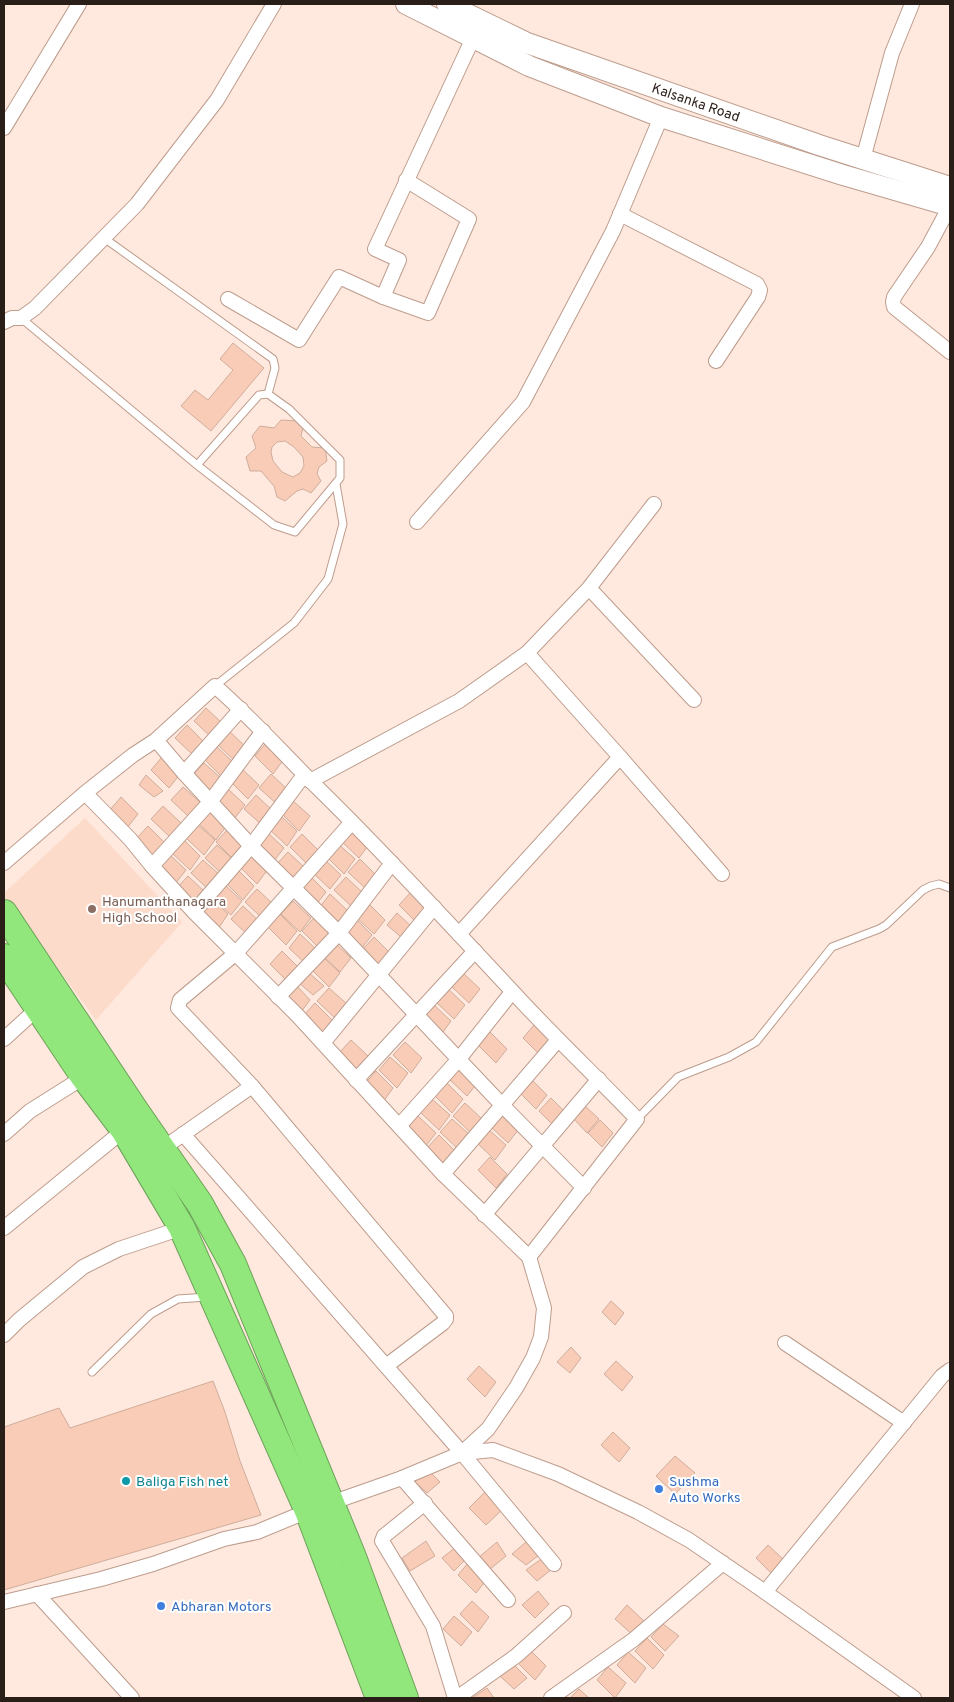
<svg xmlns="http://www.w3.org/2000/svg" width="954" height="1702" font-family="Overpass,sans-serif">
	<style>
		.built { fill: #fddbca }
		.building { fill: #f8ccb6; stroke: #cfad9c; fill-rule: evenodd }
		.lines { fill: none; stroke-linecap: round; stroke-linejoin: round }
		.lane-casing { stroke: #bd9c8c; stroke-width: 9 }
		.street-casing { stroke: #bd9c8c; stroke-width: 16 }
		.secondary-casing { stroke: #bd9c8c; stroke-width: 22 }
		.highway-casing { stroke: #6da159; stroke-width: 28 }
		.lane { stroke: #fff; stroke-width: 7 }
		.street { stroke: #fff; stroke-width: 14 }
		.secondary { stroke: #fff; stroke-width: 20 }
		.highway { stroke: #91e77c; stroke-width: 26 }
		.education-dot { fill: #8d6e63; stroke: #fff; stroke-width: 2 }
		.culture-dot { fill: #0f9aa8; stroke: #fff; stroke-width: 2 }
		.shop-dot { fill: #3f7fe0; stroke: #fff; stroke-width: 2 }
		.labels { text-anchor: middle; stroke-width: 4; stroke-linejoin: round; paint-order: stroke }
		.street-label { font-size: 14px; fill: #2a1e18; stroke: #fff }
		.education-label { font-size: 14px; fill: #785e54; stroke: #fff; text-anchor: start }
		.culture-label { font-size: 14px; fill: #0d838f; stroke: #fff; text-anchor: start }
		.shop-label { font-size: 14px; fill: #366cbe; stroke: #fff; text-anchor: start }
	</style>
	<rect width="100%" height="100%" fill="#ffe9de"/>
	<!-- built -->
	<path class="built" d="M85 818 182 922 96 1020 4 896V893Z"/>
	<!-- building -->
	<g class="building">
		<path d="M233 343 264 368 211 431 181 406 195 390 208 400 233 370 220 359Z"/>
		<path d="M281 420 299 421 303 428 301 436 312 447 325 448 327 461 319 467 317 474 321 481 311 493 303 489 297 491 285 501 277 497 274 486 261 471H250L246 457 256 448 252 436 260 426 274 428ZM285 441 294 447 303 457 304 466 300 473 293 477 282 472 273 461 271 452 272 447 277 442Z"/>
		<path d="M206 708 223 724 213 739 194 721Z"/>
		<path d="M187 725 204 742 194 756 175 738Z"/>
		<path d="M229 731 247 748 236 762 218 745Z"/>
		<path d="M266 743 284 759 273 774 255 756Z"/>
		<path d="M216 746 233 762 222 777 204 759Z"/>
		<path d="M162 757 180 774 169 788 151 770Z"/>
		<path d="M204 763 222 779 211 794 192 776Z"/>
		<path d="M241 768 259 785 248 799 230 781Z"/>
		<path d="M271 774 289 791 278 805 259 788Z"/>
		<path d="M146 775 163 791 154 797 139 785Z"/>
		<path d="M183 787 201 803 190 818 171 800Z"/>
		<path d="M227 788 245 805 234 819 216 802Z"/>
		<path d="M256 795 274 812 263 826 244 809Z"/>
		<path d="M121 797 138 814 127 828 109 811Z"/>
		<path d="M292 800 310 816 299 831 281 813Z"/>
		<path d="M163 806 181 823 170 837 151 819Z"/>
		<path d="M209 809 227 825 216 840 197 822Z"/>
		<path d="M280 815 297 831 287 846 268 828Z"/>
		<path d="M197 824 215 840 204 855 185 837Z"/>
		<path d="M148 826 165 843 154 857 136 839Z"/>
		<path d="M352 827 370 843 359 858 340 840Z"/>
		<path d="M228 829 245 845 234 860 216 842Z"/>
		<path d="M267 832 284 848 273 862 255 845Z"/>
		<path d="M302 834 319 851 308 865 290 847Z"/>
		<path d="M183 839 200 856 190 870 171 852Z"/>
		<path d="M337 843 355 859 344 874 326 856Z"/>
		<path d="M217 845 235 861 224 876 205 858Z"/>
		<path d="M288 852 306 869 295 883 276 865Z"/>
		<path d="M168 853 186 870 175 884 156 866Z"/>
		<path d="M251 853 268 869 257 884 239 866Z"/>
		<path d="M323 858 341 875 330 889 311 871Z"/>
		<path d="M360 859 377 876 367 890 348 872Z"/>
		<path d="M203 860 221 876 210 891 191 873Z"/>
		<path d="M237 869 254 886 243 900 225 882Z"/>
		<path d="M309 875 326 892 315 906 297 889Z"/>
		<path d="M188 876 205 892 194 907 176 889Z"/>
		<path d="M346 877 363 893 353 908 334 890Z"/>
		<path d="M224 884 242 901 231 915 213 898Z"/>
		<path d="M257 889 274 905 263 919 245 902Z"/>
		<path d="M411 892 428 908 417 923 399 905Z"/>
		<path d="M330 894 348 911 337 925 319 908Z"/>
		<path d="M211 898 228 914 218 929 199 911Z"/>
		<path d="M293 901 311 918 300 932 281 914Z"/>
		<path d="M368 903 385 920 374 934 356 917Z"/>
		<path d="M243 906 260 922 250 937 231 919Z"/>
		<path d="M397 913 412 927 401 937 387 925Z"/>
		<path d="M280 914 297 931 286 945 268 927Z"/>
		<path d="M314 918 331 935 320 949 302 931Z"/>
		<path d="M355 918 372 935 361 949 343 931Z"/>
		<path d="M300 934 318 951 307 965 289 948Z"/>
		<path d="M374 937 391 954 380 968 362 950Z"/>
		<path d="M334 942 351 958 340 972 322 955Z"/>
		<path d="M282 951 299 968 288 982 270 964Z"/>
		<path d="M322 956 340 973 329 987 311 969Z"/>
		<path d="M308 972 324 986 313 995 298 982Z"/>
		<path d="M463 973 480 989 469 1003 451 986Z"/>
		<path d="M295 984 310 1000 298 1016 283 997Z"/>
		<path d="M329 988 347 1004 336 1019 317 1001Z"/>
		<path d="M447 988 465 1005 454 1019 435 1001Z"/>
		<path d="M315 1003 332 1020 321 1034 303 1016Z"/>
		<path d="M434 1005 451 1021 440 1036 422 1018Z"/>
		<path d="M534 1025 552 1042 541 1056 523 1038Z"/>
		<path d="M490 1032 507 1049 496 1063 478 1045Z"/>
		<path d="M351 1040 368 1056 357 1071 339 1053Z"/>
		<path d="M405 1042 422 1058 411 1073 393 1055Z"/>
		<path d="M390 1057 408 1073 397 1088 379 1070Z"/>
		<path d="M460 1065 478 1082 467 1096 449 1079Z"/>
		<path d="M376 1071 393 1088 383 1102 364 1085Z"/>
		<path d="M530 1078 547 1095 536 1109 518 1091Z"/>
		<path d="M446 1082 463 1099 452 1113 434 1095Z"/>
		<path d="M551 1098 566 1113 554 1126 539 1111Z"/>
		<path d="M432 1099 450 1115 439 1130 420 1112Z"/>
		<path d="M465 1103 483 1120 472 1134 453 1116Z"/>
		<path d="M584 1105 599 1119 587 1133 573 1118Z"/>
		<path d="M502 1113 519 1129 508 1143 490 1126Z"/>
		<path d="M418 1116 436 1133 425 1147 406 1129Z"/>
		<path d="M452 1119 470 1135 459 1150 440 1132Z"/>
		<path d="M600 1120 613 1133 602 1147 588 1133Z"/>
		<path d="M488 1129 506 1145 495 1160 476 1142Z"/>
		<path d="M439 1135 454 1150 442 1165 427 1148Z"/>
		<path d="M490 1157 507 1174 496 1188 478 1170Z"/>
		<path d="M611 1301 624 1313 615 1325 602 1312Z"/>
		<path d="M571 1347 581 1358 570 1373 557 1362Z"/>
		<path d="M616 1361 633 1377 622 1391 604 1374Z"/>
		<path d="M479 1366 496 1382 485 1397 467 1379Z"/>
		<path d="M213 1381 225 1412 240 1461 261 1515 4 1590V1427L59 1408 70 1428Z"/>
		<path d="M613 1432 630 1448 619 1462 601 1445Z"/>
		<path d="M675 1456 695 1473 675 1494 656 1476Z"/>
		<path d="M427 1469 440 1482 427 1493 415 1482Z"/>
		<path d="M487 1490 504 1508 486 1525 469 1508Z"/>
		<path d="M532 1537 543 1552 526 1565 512 1554Z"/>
		<path d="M426 1541 435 1556 410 1571 402 1558Z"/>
		<path d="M497 1542 506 1556 489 1570 478 1558Z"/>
		<path d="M768 1545 785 1561 774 1576 756 1558Z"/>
		<path d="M456 1547 467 1558 454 1571 442 1558Z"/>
		<path d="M544 1557 552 1569 537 1581 526 1570Z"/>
		<path d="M469 1562 487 1579 476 1593 458 1575Z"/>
		<path d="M538 1591 549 1604 535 1618 522 1605Z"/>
		<path d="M472 1601 489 1617 478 1632 460 1614Z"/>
		<path d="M627 1605 645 1622 634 1636 615 1619Z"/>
		<path d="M454 1616 472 1632 461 1646 443 1629Z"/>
		<path d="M663 1624 679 1636 665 1651 651 1637Z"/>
		<path d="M647 1638 664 1655 653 1669 635 1651Z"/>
		<path d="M529 1649 546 1666 535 1680 517 1662Z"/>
		<path d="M628 1652 646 1668 635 1683 617 1665Z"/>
		<path d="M512 1663 527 1678 514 1689 500 1676Z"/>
		<path d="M608 1667 626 1683 615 1698 597 1680Z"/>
		<path d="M487 1688 494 1698H472Z"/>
		<path d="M579 1689 589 1698H570Z"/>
	</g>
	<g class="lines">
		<!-- lane casing -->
		<g class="lane-casing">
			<g id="lane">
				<path d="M104 238 273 359 275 368 268 394"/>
				<path d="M21 318 197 465 274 525 295 532 340 478V460L289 409 268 394 259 395 197 465"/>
				<path d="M215 686 294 623 328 579 343 524 336 484"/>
				<path d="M637 1119 678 1077 729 1057 756 1042 832 947 879 929 886 925 923 890 931 886 939 884 950 888"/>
				<path d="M92 1372 151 1314 178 1299 207 1297"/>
			</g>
		</g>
		<!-- street casing -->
		<g class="street-casing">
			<g id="street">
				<path d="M4 128 79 4"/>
				<path d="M863 159 892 53 912 4"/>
				<path d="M950 206 928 247 894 297 893 302 894 307 950 352"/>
				<path d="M620 214 757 284 760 290 758 297 716 361"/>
				<path d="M383 297 428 313 469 219 406 180"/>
				<path d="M228 299 299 340 339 277 383 297 399 260 375 249 473 38"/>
				<path d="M4 322 12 318H21L35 308 137 204 217 100 274 4"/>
				<path d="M417 522 523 402 613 231 661 117"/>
				<path d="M589 588 694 700"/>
				<path d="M527 653 620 757 722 874"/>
				<path d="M156 740 184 773 251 846 339 933 502 1105 584 1188"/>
				<path d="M184 773 241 709"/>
				<path d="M310 781 459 701 527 653 589 588 654 504"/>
				<path d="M352 822 236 953 180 1000 178 1008 252 1086 446 1316V1319L443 1323 386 1366"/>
				<path d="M4 863 85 793 133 755 156 740 215 686C254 720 288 759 325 795 390 859 451 926 513 992 553 1036 596 1076 637 1119L529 1257 443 1174 298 1016 194 912 152 866 130 839 85 793"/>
				<path d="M152 866 210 802 263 731"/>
				<path d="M194 912 251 846 304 775"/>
				<path d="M459 934 620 757"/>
				<path d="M278 997 339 933 392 863"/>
				<path d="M4 1039 38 1008"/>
				<path d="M323 1043 434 907"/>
				<path d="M356 1080 475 951"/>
				<path d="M399 1126 459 1059 512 992"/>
				<path d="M4 1134 30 1111 84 1077"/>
				<path d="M183 1134 462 1453 554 1564"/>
				<path d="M162 1149 252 1086"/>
				<path d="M443 1174 558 1040"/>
				<path d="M484 1215 599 1079"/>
				<path d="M4 1228 124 1130"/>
				<path d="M4 1335 19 1320 83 1267 119 1249 182 1228"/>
				<path d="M785 1343 904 1423"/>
				<path d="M462 1453 488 1429 516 1388 533 1358 541 1337 544 1308 529 1257"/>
				<path d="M402 1478 508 1600"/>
				<path d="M425 1503 384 1536 382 1541 433 1626 455 1698"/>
				<path d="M37 1594 132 1698"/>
				<path d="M4 1602 101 1579 153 1564 224 1539 257 1532 308 1511 402 1478 462 1453 493 1450 558 1474 638 1512 689 1540 765 1592"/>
				<path d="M457 1698 516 1656 564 1613"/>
				<path d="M551 1698 633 1640 723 1563"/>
				<path d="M914 1698 765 1592 942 1376 950 1370"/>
			</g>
		</g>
		<!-- secondary casing -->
		<g class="secondary-casing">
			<g id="secondary">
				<path d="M406 4 529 66 661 117 843 175 950 206"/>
				<path d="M447 4 527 43 819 145 950 187"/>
			</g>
		</g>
		<!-- highway casing -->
		<g class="highway-casing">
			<g id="highway">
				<path d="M4 913 135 1110 200 1204 233 1264 353 1557 405 1698"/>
				<path d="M4 957 84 1077 124 1130 182 1228 308 1511 379 1698"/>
			</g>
		</g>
		<!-- lane -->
		<use href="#lane" class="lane"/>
		<!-- street -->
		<use href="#street" class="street"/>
		<!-- secondary -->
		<use href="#secondary" class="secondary"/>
		<!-- highway -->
		<use href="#highway" class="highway"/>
	</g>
	<!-- markers -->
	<circle class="education-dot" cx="92" cy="909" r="5"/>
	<circle class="culture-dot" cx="126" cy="1481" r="5"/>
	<g class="shop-dot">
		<circle cx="659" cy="1489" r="5"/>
		<circle cx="161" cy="1606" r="5"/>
	</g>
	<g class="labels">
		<!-- street labels -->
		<g class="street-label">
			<text transform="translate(696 102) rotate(19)" y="5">Kalsanka Road</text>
		</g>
		<!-- education labels -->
		<g class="education-label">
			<text x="102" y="906">Hanumanthanagara<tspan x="102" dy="16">High School</tspan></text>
		</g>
		<!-- culture labels -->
		<g class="culture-label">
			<text x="136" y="1486">Baliga Fish net</text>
		</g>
		<!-- shop labels -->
		<g class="shop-label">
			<text x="669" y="1486">Sushma<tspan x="669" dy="16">Auto Works</tspan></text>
			<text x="171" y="1611">Abharan Motors</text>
		</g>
	</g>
	<!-- border -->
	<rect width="954" height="1702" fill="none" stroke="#2a1e18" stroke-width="10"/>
</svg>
